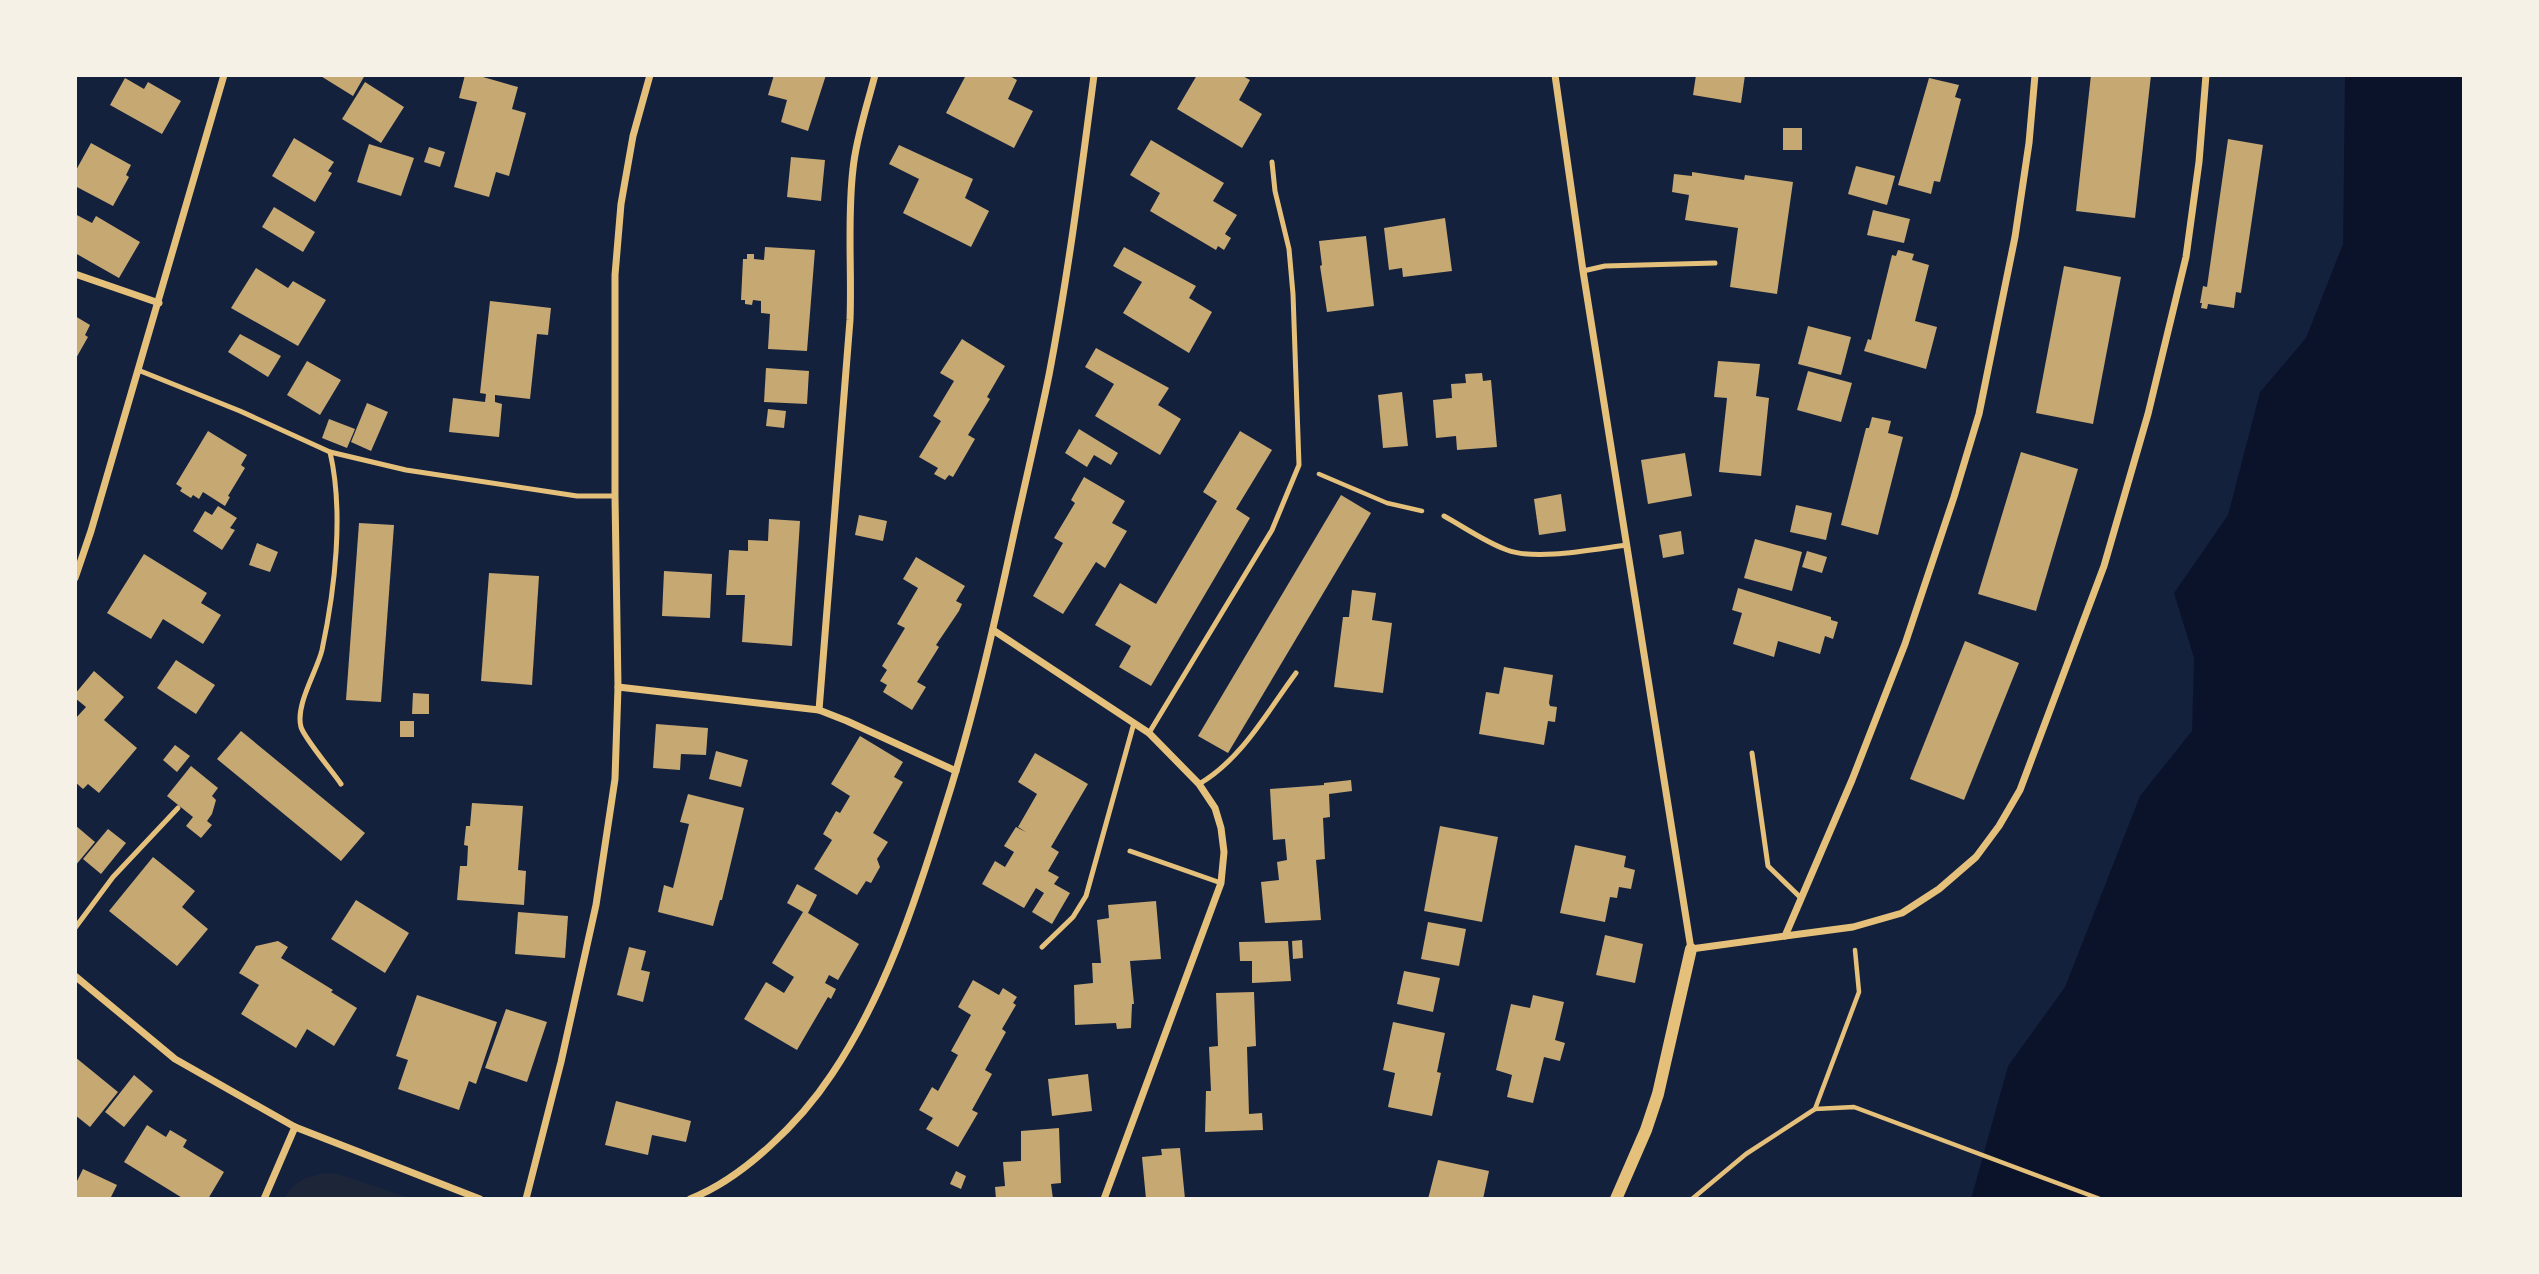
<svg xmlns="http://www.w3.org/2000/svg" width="2539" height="1274" font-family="'Varela Round',sans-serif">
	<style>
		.green { fill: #1d2539 }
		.water { fill: #0b132b }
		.building { fill: #c6a872 }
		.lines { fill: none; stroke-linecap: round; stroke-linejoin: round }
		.path { stroke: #e5c07b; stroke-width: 4.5 }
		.service { stroke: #e5c07b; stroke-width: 5 }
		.minor { stroke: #e5c07b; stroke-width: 7 }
		.tertiary { stroke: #e5c07b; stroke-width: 12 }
	</style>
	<rect width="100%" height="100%" fill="#14213d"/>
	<!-- green -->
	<path class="green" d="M325 1173 338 1174 412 1199H284C294 1181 305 1177 325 1173Z"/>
	<!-- water -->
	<path class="water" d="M2345 75H2464V1199H1971L2008 1066 2065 987 2140 796 2192 731 2194 658 2174 593 2228 515 2260 392 2306 338 2343 244Z"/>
	<!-- building -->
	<g class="building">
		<path d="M319 75H365L353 96Z"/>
		<path d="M465 75H476L518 87 512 109 526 113 509 176 496 172 489 197 454 187 477 102 459 98Z"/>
		<path d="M774 75H826L808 131 781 122 787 100 768 95Z"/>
		<path d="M966 75H1008L1017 80 1008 99 1033 111 1014 148 946 113Z"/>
		<path d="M1197 75H1241L1250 80 1239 100 1262 114 1242 148 1177 109Z"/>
		<path d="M1696 75H1745L1741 103 1693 95Z"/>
		<path d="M2091 75H2151L2135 218 2076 211Z"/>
		<path d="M125 78 144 89 148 82 181 101 162 134 110 105Z"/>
		<path d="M1929 78 1959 85 1955 97 1961 99 1940 182 1934 181 1931 194 1898 185Z"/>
		<path d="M365 82 404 107 381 143 342 119Z"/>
		<rect x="1783" y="128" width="19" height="22"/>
		<path d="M294 138 334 162 328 171 332 173 315 202 272 176Z"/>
		<path d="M2228 139 2263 145 2241 293 2236 292 2234 308 2208 304 2207 309 2201 308 2202 303H2200L2203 286 2207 287Z"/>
		<path d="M1151 140 1224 183 1213 201 1237 215 1225 234 1231 238 1224 250 1218 246 1216 250 1150 211 1160 193 1130 175Z"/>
		<path d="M91 143 131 165 126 175 129 177 113 206 75 186V172Z"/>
		<path d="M369 144 414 158 401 196 357 182Z"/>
		<path d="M899 145 973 179 965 198 989 211 971 247 903 213 919 179 889 164Z"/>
		<path d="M429 147 445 152 440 167 424 162Z"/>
		<path d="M791 157 825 160 821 201 787 197Z"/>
		<path d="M1856 166 1895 176 1887 205 1848 194Z"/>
		<path d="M1692 172 1744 180 1745 175 1793 182 1777 294 1730 287 1738 228 1685 220 1689 195 1672 192 1674 174 1692 176Z"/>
		<path d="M274 207 315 232 303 252 262 227Z"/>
		<path d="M1873 210 1910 219 1904 243 1867 235Z"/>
		<path d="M75 214 92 223 96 216 140 242 119 278 75 253Z"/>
		<path d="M1445 218 1452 271 1403 277 1402 268 1389 270 1384 228Z"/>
		<path d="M1366 236 1374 306 1327 312 1320 266 1322 265 1319 241Z"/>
		<path d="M765 247 815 250 807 351 768 349 770 314 761 313V301L753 300 752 305 745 304V300H741L743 259H747V254H754V259L764 260Z"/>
		<path d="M1124 247 1196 286 1189 298 1212 312 1189 353 1123 313 1142 282 1113 266Z"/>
		<path d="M1898 250 1914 254 1912 260 1929 265 1915 321 1937 327 1926 369 1864 351 1868 339 1871 340 1892 255 1896 256Z"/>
		<path d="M2064 266 2121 277 2093 424 2036 413Z"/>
		<path d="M256 268 288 288 293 281 326 300 298 346 231 308Z"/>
		<path d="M490 301 551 308 548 335 537 334 530 399 495 395V402L502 404 499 437 449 432 453 398 485 402 486 394 480 393Z"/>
		<path d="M75 316 90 325 85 335 88 337 75 360Z"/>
		<path d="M1808 326 1851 337 1841 375 1798 364Z"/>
		<path d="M240 334 281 356 268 377 228 352Z"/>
		<path d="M962 339 1005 366 987 397 990 399 968 435 975 439 953 477 949 475 945 480 934 474 938 468 919 457 941 421 933 416 954 381 940 373Z"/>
		<path d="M1096 348 1169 388 1158 405 1181 419 1160 455 1095 416 1114 384 1085 367Z"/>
		<path d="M307 361 341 380 320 415 287 395Z"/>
		<path d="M1718 361 1760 364 1756 396 1769 398 1761 476 1719 472 1727 398 1714 397Z"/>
		<path d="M766 368 809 371 807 404 764 402Z"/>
		<path d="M1808 371 1852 383 1841 422 1797 410Z"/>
		<path d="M1482 373 1483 381 1491 380 1497 447 1457 450 1456 436 1436 438 1433 400 1452 398 1451 384 1466 383 1465 374Z"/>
		<path d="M1402 392 1408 446 1383 448 1378 395Z"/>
		<path d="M367 403 388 412 371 451 351 442Z"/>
		<path d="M768 409 786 411 784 428 766 426Z"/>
		<path d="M1872 417 1891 421 1888 433 1903 437 1878 535 1841 525 1866 428H1869Z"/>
		<path d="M329 419 355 429 347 448 322 438Z"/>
		<path d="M1079 429 1118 453 1111 465 1094 455 1087 467 1065 453Z"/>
		<path d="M208 431 247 455 241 465 245 468 228 496 230 497 225 506 203 492 199 499 193 495 191 498 180 491 182 488 176 484Z"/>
		<path d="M1240 431 1272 450 1236 509 1250 518 1151 686 1119 667 1131 646 1095 625 1120 583 1156 604 1217 501 1203 492Z"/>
		<path d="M2021 452 2078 469 2036 611 1978 594Z"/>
		<path d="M1685 453 1692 496 1648 504 1641 460Z"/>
		<path d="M1084 477 1125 501 1112 523 1127 531 1105 568 1096 562 1063 614 1033 596 1063 543 1054 538 1075 503 1071 500Z"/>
		<path d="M1561 494 1566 531 1539 535 1534 499Z"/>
		<path d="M1341 495 1371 513 1228 753 1198 736Z"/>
		<path d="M1796 505 1832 513 1826 540 1790 532Z"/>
		<path d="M218 506 237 518 230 528 235 530 222 550 193 531 205 511 212 515Z"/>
		<path d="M859 515 887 521 883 541 855 535Z"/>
		<path d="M769 519 800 521 792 646 742 642 745 595H726L729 550 748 551V540L768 541Z"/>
		<path d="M359 523 394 525 381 702 346 700Z"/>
		<path d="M1681 531 1684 554 1663 558 1659 535Z"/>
		<path d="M1755 539 1802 552 1792 591 1744 578Z"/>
		<path d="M257 543 278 552 270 572 249 565Z"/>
		<path d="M1807 551 1827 557 1822 573 1802 567Z"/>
		<path d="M144 554 207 593 201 603 221 615 203 644 163 619 151 639 107 613Z"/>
		<path d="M916 557 965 586 956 601 962 604 959 611 936 645 939 647 917 682 926 687 912 710 883 692 887 685 880 681 887 670 882 666 905 628 897 624 918 588 903 579Z"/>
		<path d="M664 571 712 574 710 618 662 616Z"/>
		<path d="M489 573 539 576 532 685 481 681Z"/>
		<path d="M1738 588 1831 617V620L1838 622 1833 639 1825 636 1820 654 1778 641 1774 657 1733 644 1742 613 1732 610Z"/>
		<path d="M1352 590 1376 593 1372 620 1392 623 1383 693 1334 687 1343 617H1349Z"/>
		<path d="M1965 641 2019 663 1964 800 1910 779Z"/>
		<path d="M176 660 215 685 196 714 157 688Z"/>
		<path d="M1504 667 1553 675 1549 703 1550 706 1557 707 1555 722 1548 721 1544 745 1479 734 1486 692 1499 694Z"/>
		<path d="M94 671 124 697 104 720 137 748 99 793 88 784 83 789 75 782V719L86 707 75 698V694Z"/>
		<path d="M413 693 429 694V714H412Z"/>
		<rect x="400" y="721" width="14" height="16"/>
		<path d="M656 724 708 728 706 755 681 754 680 770 653 768Z"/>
		<path d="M241 731 365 833 341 861 217 759Z"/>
		<path d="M860 736 903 762 894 777 903 782 873 833 888 842 877 859 880 867 871 883 866 881 857 895 814 869 832 840 823 834 836 811 840 813 850 796 831 784Z"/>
		<path d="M175 745 190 756 177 772 163 760Z"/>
		<path d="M716 751 748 760 741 787 709 779Z"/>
		<path d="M1035 753 1088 784 1051 847 1059 852 1048 871 1059 877 1054 884 1070 893 1052 924 1032 912 1044 893 1036 888 1024 908 982 884 995 861 1005 867 1014 852 1004 846 1016 827 1026 832 1018 827 1037 794 1018 782Z"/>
		<path d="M191 766 218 788 212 796 216 800 212 814 207 821 212 825 201 838 186 826 193 817 167 796Z"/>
		<path d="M1351 780 1352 791 1329 794 1330 817 1323 818 1325 859 1316 860 1321 920 1265 923 1261 882 1279 880 1277 862 1287 860 1285 839 1273 840 1270 789 1324 785V783Z"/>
		<path d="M688 794 744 808 722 900H720L713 926 658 912 664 885 673 888 689 824 680 822Z"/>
		<path d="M472 803 523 806 518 870 526 871 524 905 457 900 460 866H467L468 846 464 845 466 826H470Z"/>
		<path d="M75 825 95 842 75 866Z"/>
		<path d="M1440 826 1498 837 1482 922 1424 911Z"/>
		<path d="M108 829 126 843 101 874 83 859Z"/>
		<path d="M1575 845 1626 856 1624 867 1635 870 1631 889 1619 887 1617 898 1610 897 1605 922 1560 913Z"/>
		<path d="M153 857 195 891 182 907 208 929 177 966 109 911Z"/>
		<path d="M797 884 817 895 808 913 859 944 838 980 829 975 825 983 836 989 831 999 828 997 797 1050 744 1019 766 982 784 993 794 977 772 963 803 912 787 903Z"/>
		<path d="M356 900 409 933 385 973 331 939Z"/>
		<path d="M1156 901 1161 959 1130 961 1134 1004H1132L1131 1028 1117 1029 1116 1023 1075 1025 1074 985 1093 983 1092 963H1101L1097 920 1109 918 1108 905Z"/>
		<path d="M518 912 568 916 565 958 515 954Z"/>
		<path d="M1428 922 1466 929 1459 966 1421 959Z"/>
		<path d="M1605 935 1643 944 1635 983 1596 975Z"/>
		<path d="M1302 940 1303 958 1293 959 1292 941Z"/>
		<path d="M278 941 288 947 281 958 333 990 331 992 357 1008 334 1046 307 1029 296 1048 241 1014 259 985 239 973 256 946Z"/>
		<path d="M1288 941 1291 981 1252 983V961H1240L1239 942Z"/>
		<path d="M629 947 646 951 641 970 650 972 643 1002 617 995Z"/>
		<path d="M1404 971 1440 978 1433 1012 1397 1004Z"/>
		<path d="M973 980 999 995 1003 988 1017 997 1013 1003 1016 1005 1002 1029 1006 1032 985 1070 992 1074 972 1110 978 1113 958 1147 926 1129 933 1118 919 1110 932 1087 938 1091 958 1055 951 1051 971 1015 958 1007Z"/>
		<path d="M1254 992 1256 1046 1247 1047 1249 1114 1262 1113 1263 1130 1205 1132 1206 1091H1211L1209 1047 1218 1046 1216 993Z"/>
		<path d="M417 995 497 1022 476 1084 469 1081 459 1110 398 1089 408 1060 396 1056Z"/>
		<path d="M1533 995 1564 1002 1555 1040 1565 1043 1560 1061 1544 1057 1533 1103 1507 1097 1512 1075 1496 1070 1511 1004 1530 1008Z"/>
		<path d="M506 1009 547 1022 527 1082 485 1068Z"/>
		<path d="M1393 1022 1445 1033 1437 1072 1441 1073 1432 1116 1388 1107 1395 1073 1383 1070Z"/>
		<path d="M75 1057 118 1092 90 1127 75 1115Z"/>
		<path d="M1088 1074 1092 1111 1052 1116 1048 1079Z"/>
		<path d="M134 1075 153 1091 124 1127 105 1112Z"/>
		<path d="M616 1101 691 1121 686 1142 652 1135 648 1155 605 1145Z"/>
		<path d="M147 1125 166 1137 170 1130 187 1140 183 1147 224 1172 208 1199H184L124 1162Z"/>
		<path d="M1059 1128 1061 1183 1051 1184 1053 1199H996L995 1187 1005 1186 1003 1162 1021 1161V1131Z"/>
		<path d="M1180 1148 1185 1199H1146L1142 1157 1162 1155 1161 1149Z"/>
		<path d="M1438 1160 1489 1171 1483 1199H1428Z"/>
		<path d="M83 1169 117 1185 110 1199H75V1185Z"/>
		<path d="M956 1171 966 1176 961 1189 950 1184Z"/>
	</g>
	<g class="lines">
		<!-- path -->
		<g class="path">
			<path d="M1319 474 1387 503 1422 511"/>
			<path d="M1815 1109 1859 992 1855 950"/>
			<path d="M1692 1199 1746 1154 1815 1109 1854 1107 2100 1199"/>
		</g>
		<!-- service -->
		<g class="service">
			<path d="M1583 271 1605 266 1715 263"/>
			<path d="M138 370 240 411 330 452C344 512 335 589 322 650 317 671 295 705 301 727 304 738 333 772 341 784"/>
			<path d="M330 452 406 470 577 496H615"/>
			<path d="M1444 516C1464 527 1485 542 1507 550 1536 561 1595 549 1627 545"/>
			<path d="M1149 733 1272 530 1299 465 1293 294 1289 249 1275 191 1272 162"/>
			<path d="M1752 753 1768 866 1801 898"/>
			<path d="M1199 784C1242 759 1267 712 1296 673"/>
			<path d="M1130 851 1221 883"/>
			<path d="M75 928 113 877 178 808"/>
			<path d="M1042 947 1073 917 1086 896 1134 723"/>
		</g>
		<!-- minor -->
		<g class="minor">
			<path d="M875 75C867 106 856 138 853 169 847 219 852 270 850 320L819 710 847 721 956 771"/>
			<path d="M1555 75 1583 271 1691 949 1785 936 1852 780 1905 644 1954 497 1979 414 2015 237 2029 143 2035 75"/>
			<path d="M75 274 159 303"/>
			<path d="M75 578 91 531 224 75"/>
			<path d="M993 630 1149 733 1199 784 1215 808 1221 828 1224 852 1221 883 1104 1199"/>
			<path d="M618 687 819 710"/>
			<path d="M1785 936 1853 927 1902 913 1939 889 1976 857 1999 826 2020 790 2104 566 2148 414 2186 257 2199 162 2206 75"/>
			<path d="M75 976 175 1059 295 1127 480 1199"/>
			<path d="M264 1199 295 1127"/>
			<path d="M526 1199 561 1062 596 905 615 779 618 687 615 496V275L621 204 633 136 650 75"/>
			<path d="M690 1199C744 1178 801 1121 832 1074 885 995 915 903 943 813 972 723 993 631 1013 538 1025 483 1038 429 1049 375 1068 276 1081 175 1094 75"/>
		</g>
		<!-- tertiary -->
		<path class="tertiary" d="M1616 1199 1646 1130 1658 1094 1691 949"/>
	</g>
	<!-- border -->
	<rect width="2539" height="1274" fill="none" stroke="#f6f1e7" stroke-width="154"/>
</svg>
